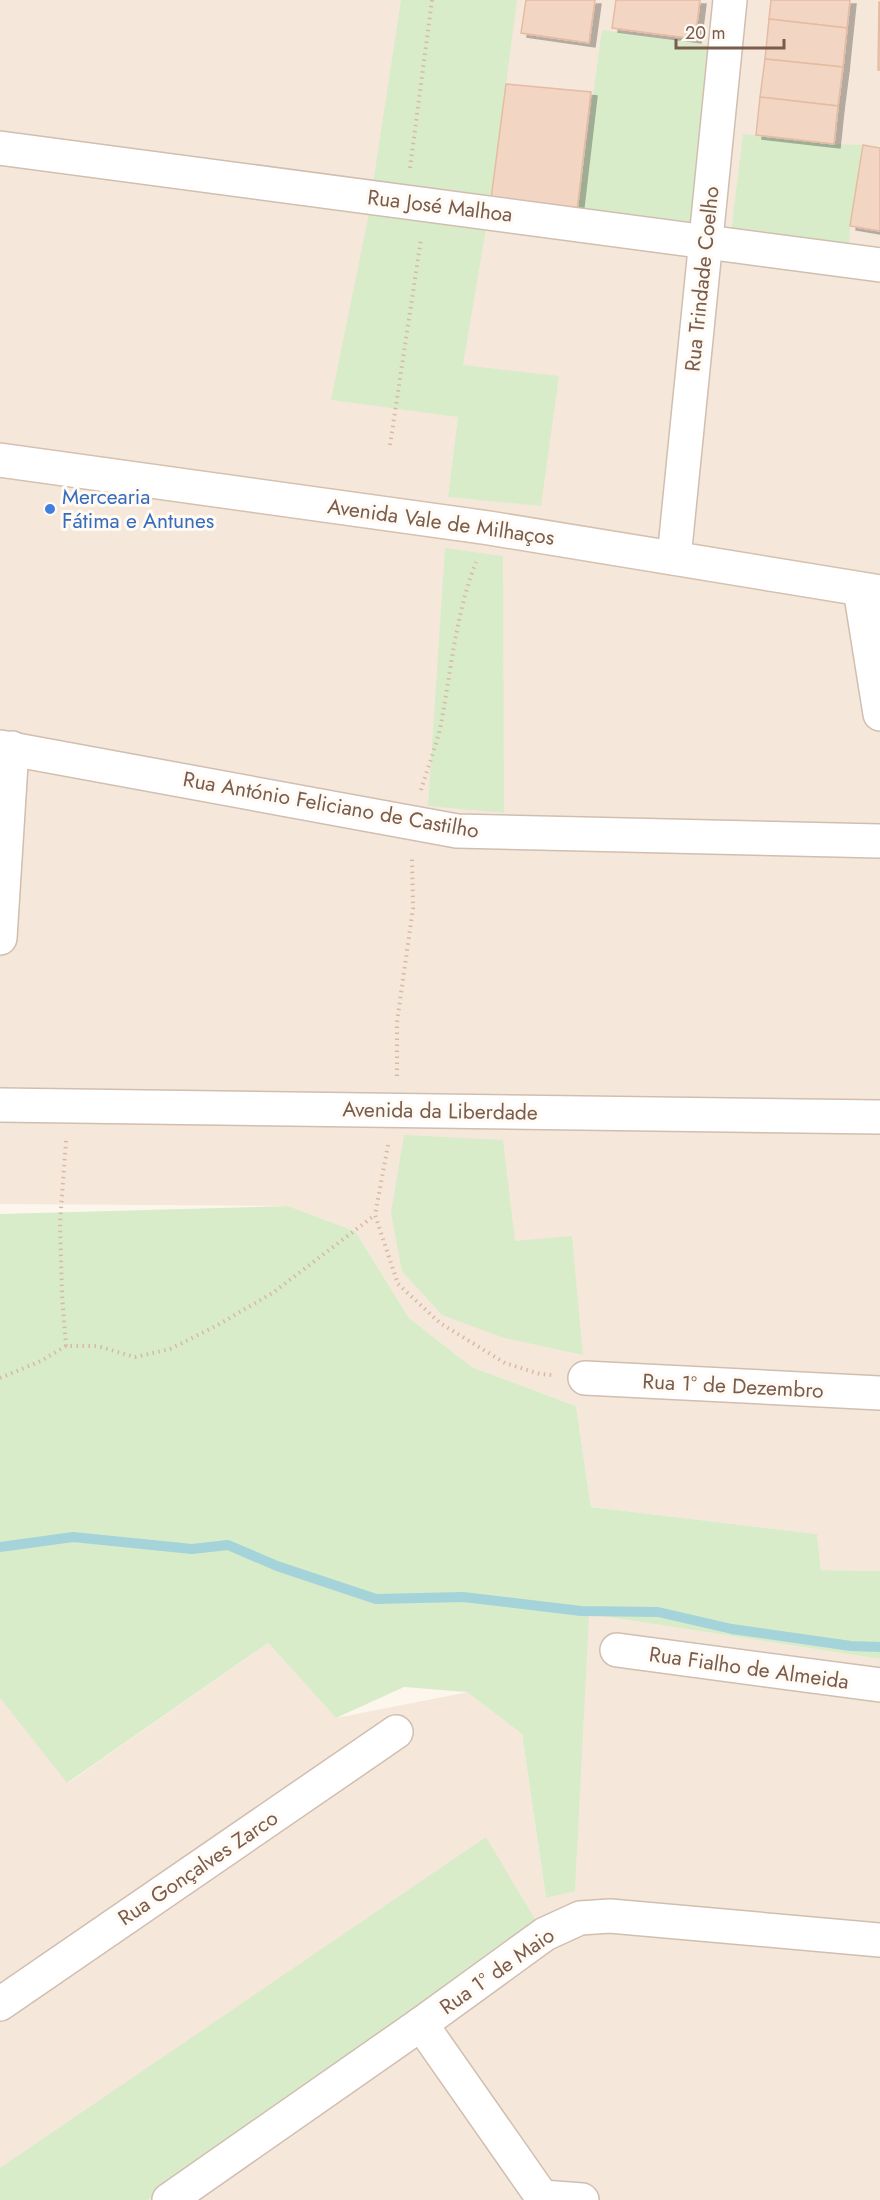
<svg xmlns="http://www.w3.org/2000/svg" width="880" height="2200" font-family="Jost,sans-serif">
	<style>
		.residential { fill: #f5e8da }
		.green { fill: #d8ecc9 }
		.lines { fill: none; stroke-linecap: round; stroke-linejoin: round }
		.stream { stroke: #a5d3da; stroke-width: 10 }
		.building { fill: #f3d5c3; stroke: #e6bba3; stroke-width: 1.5; filter: url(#shadow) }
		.street-casing { stroke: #d1beb0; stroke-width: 36 }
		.secondary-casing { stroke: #d6c0b0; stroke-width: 36 }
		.path { stroke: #d9b8a5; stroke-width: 4; stroke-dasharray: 1.5 4.5; stroke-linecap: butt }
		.street { stroke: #fff; stroke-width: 33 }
		.secondary { stroke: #fff; stroke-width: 33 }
		.shop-dot { fill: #3f7fe0; stroke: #fffaf3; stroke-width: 2 }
		.labels { text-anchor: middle; stroke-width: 6; stroke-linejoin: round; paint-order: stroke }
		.street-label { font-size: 21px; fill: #7a5c4d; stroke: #fffaf3 }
		.shop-label { font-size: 21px; fill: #366cbe; stroke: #fffaf3; text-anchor: start }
	</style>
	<defs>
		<filter id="shadow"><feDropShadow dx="6" dy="4" stdDeviation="0" flood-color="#0004"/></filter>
	</defs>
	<rect width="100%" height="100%" fill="#fdf6ec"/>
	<!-- residential -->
	<g class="residential">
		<path d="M0 0H880V1571L821 1570 817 1534 591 1507 576 1406 472 1367 409 1318 355 1231 288 1206 0 1204Z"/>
		<path d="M589 1614 880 1659V2200H0V1698L68 1783 268 1643 336 1718 468 1692 522 1734 546 1898Z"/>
	</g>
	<!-- green -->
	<g class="green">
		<path d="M401 0H517L491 199 463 365 559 376 541 506 448 497 458 417 331 400 367 223Z"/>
		<path d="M602 30 714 46 689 227 577 211Z"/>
		<path d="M743 134 834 144 863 145 850 226 849 246 731 233Z"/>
		<path d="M445 548 503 556 504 813 428 806Z"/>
		<path d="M404 1135 503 1140 515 1241 572 1236 583 1355 504 1338 442 1315 402 1271 391 1213Z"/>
		<path d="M288 1206 355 1231 409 1318 472 1367 576 1406 591 1507 817 1534 821 1570 880 1571V1659L589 1614 575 1891 546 1898 522 1734 467 1692 404 1687 336 1718 268 1643 67 1783 0 1698V1214Z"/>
		<path d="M486 1837 536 1921 147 2200H0V2168Z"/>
	</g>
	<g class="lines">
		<!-- stream -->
		<path class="stream" d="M0 1547 73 1537 192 1549 228 1545 277 1566 376 1599 463 1597 581 1611 658 1612 732 1629 851 1646 880 1647"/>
	</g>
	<!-- building -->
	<g class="building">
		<path d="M526 0H595L589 43 521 33Z"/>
		<path d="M616 0H700L695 39 612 28Z"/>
		<path d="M771 0H850L847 28 769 19Z"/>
		<path d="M879 2H880V70H878Z"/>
		<path d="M769 19 847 28 843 67 765 59Z"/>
		<path d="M765 59 843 67 838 106 760 97Z"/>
		<path d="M506 84 591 92 577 211 491 199Z"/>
		<path d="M760 97 838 106 834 144 756 135Z"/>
		<path d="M863 145 880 148V231L850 226Z"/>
	</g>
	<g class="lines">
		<!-- street casing -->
		<g class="street-casing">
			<g id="street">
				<path d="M0 148 880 265"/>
				<path d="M674 558 730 0"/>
				<path d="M860 589 880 714"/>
				<path d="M0 747 457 831 880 841"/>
				<path d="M0 938 12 748"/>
				<path d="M0 1105 880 1117"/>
				<path d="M585 1378 880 1393"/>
				<path d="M617 1650 880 1685"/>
				<path d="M0 2004 396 1732"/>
				<path d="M421 2024 542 2197 582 2200"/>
				<path d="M169 2200 421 2024 545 1934 580 1918 610 1916 880 1940"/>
			</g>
		</g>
		<!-- secondary casing -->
		<g class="secondary-casing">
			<path id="secondary" d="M0 460 489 528 880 592"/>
		</g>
		<!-- path -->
		<g class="path">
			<path d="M410 168 432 0"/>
			<path d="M390 445 421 239"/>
			<path d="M421 790C427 770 435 749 440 729 451 673 455 616 476 562"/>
			<path d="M397 1076V1022L413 908 412 856"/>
			<path d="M388 1145 375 1215 398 1284 440 1323 505 1363 540 1374 552 1375"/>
			<path d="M66 1346 62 1295 60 1223 66 1140"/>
			<path d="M0 1378 41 1361 66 1346H97L135 1357 170 1349 216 1326 274 1292 375 1215"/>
		</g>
		<!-- street -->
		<use href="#street" class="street"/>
		<!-- secondary -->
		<use href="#secondary" class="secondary"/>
	</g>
	<!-- markers -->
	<circle class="shop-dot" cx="50" cy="509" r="6"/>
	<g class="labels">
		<!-- street labels -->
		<g class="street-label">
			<text transform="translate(440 206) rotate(7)" y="7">Rua José Malhoa</text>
			<text transform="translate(702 279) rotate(-84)" y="7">Rua Trindade Coelho</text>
			<text transform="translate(441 522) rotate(8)" y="7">Avenida Vale de Milhaços</text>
			<text transform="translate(331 805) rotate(10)" y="7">Rua António Feliciano de Castilho</text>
			<text transform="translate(440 1111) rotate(1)" y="7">Avenida da Liberdade</text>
			<text transform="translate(733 1386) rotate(3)" y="7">Rua 1º de Dezembro</text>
			<text transform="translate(749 1668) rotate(8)" y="7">Rua Fialho de Almeida</text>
			<text transform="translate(198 1868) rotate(-34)" y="7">Rua Gonçalves Zarco</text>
			<text transform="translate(497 1971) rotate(-35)" y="7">Rua 1º de Maio</text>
		</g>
		<!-- shop labels -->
		<g class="shop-label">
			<text x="62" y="504">Mercearia<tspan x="62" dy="24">Fátima e Antunes</tspan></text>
		</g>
	</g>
	<!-- scale -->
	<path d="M676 39v9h108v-9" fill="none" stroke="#7a5c4d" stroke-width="3"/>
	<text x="685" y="39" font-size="18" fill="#7a5c4d" stroke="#fffaf3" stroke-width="4.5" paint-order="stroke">20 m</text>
</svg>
